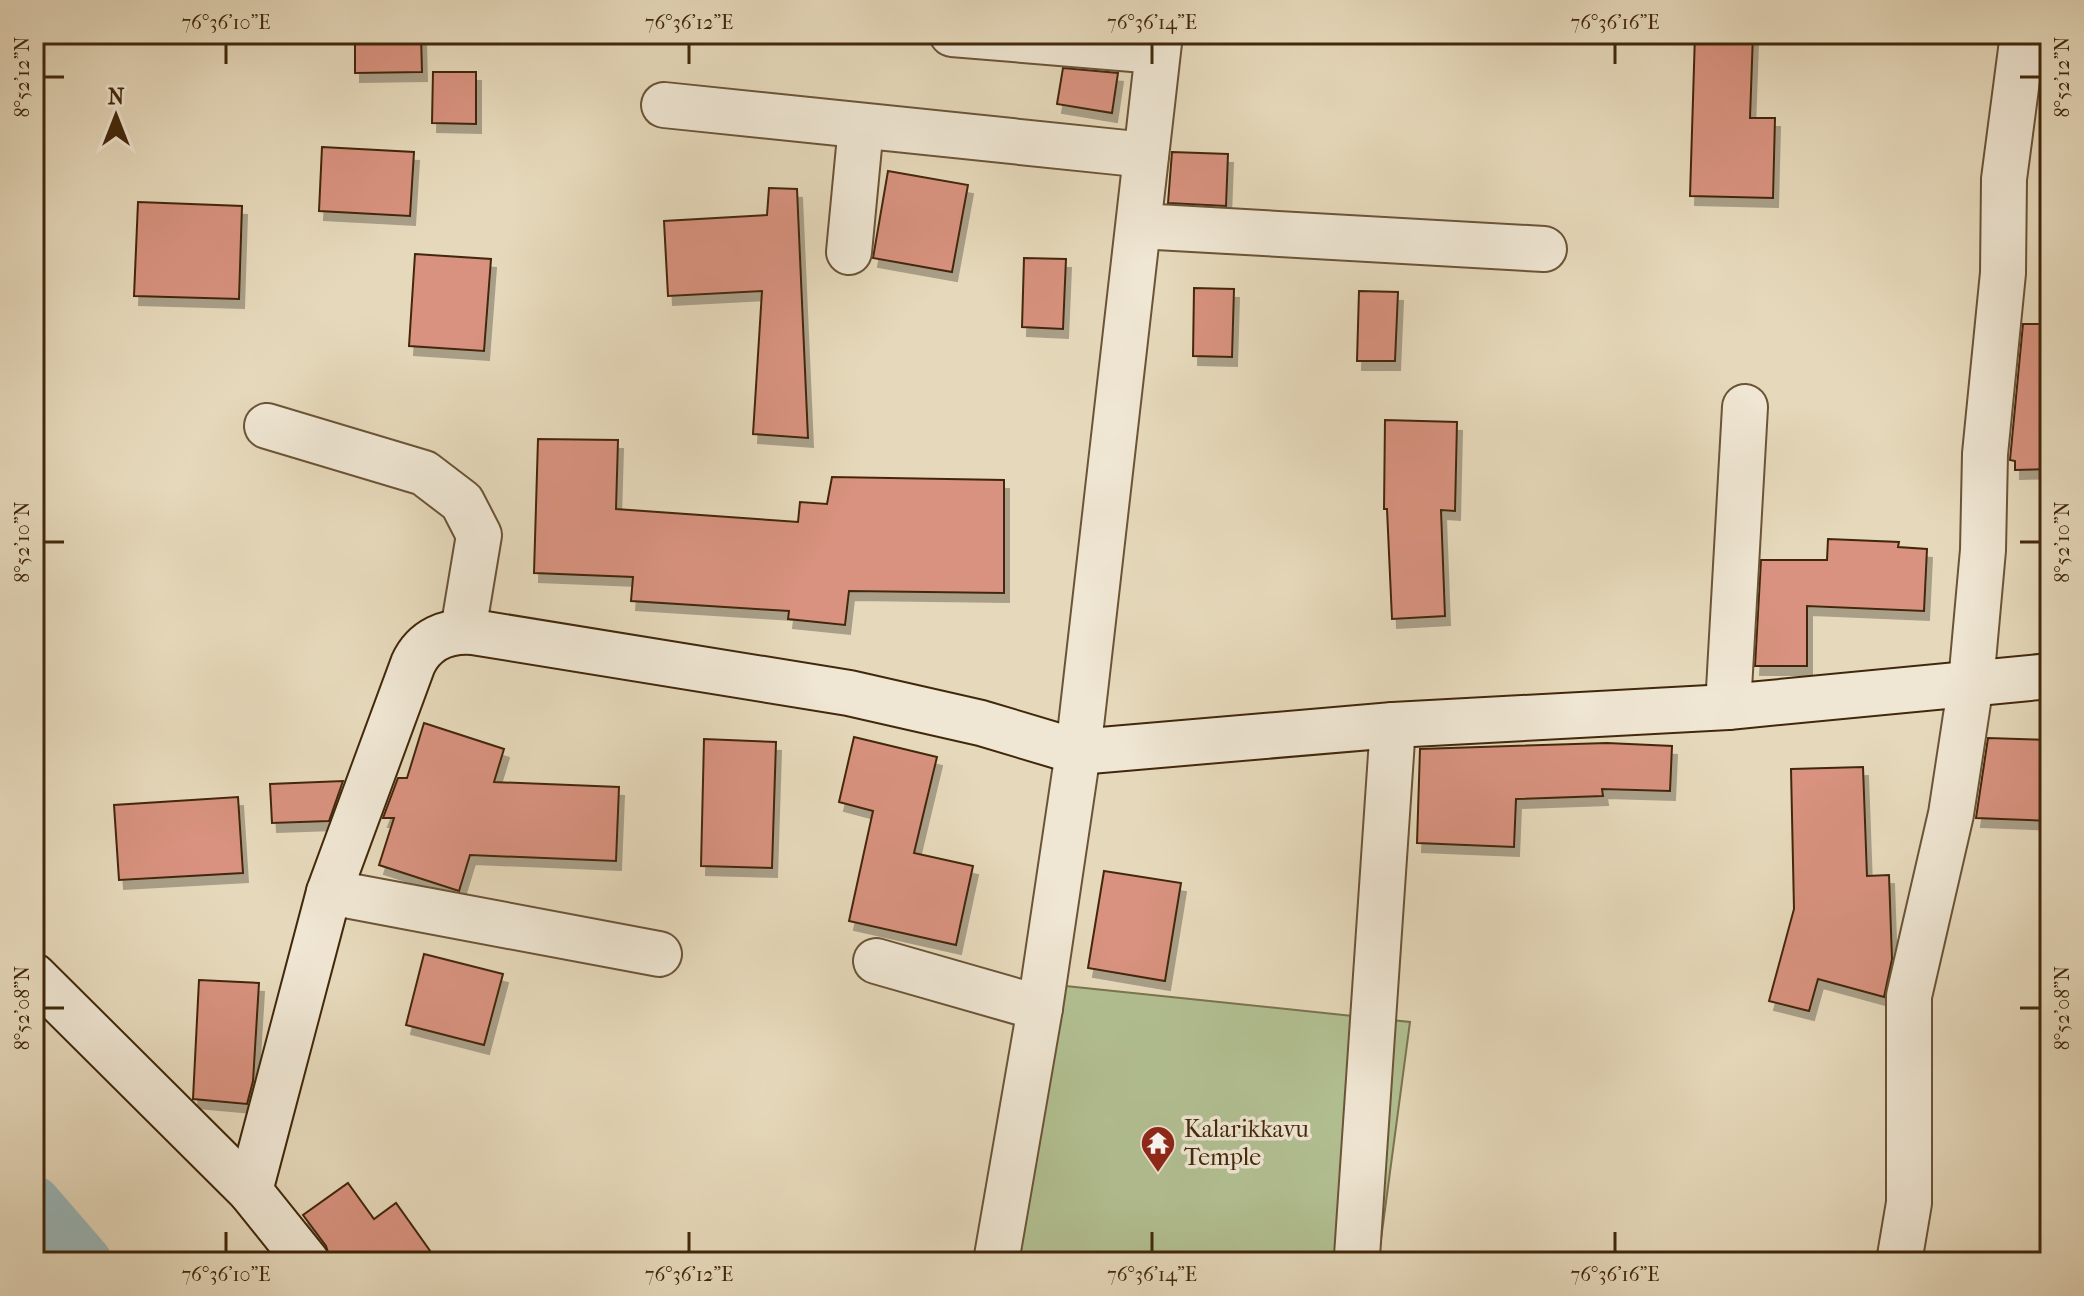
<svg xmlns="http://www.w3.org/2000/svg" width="2084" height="1296" font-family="'IM FELL French Canon',serif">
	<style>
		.green { fill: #b2c092; stroke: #7a744e; stroke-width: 2 }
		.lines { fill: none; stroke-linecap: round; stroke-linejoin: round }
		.canal { stroke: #9ab8ba; stroke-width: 54 }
		.building { fill: #d8927f; stroke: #42280a; stroke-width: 2; filter: url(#shadow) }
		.street-casing { stroke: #6b5436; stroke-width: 48 }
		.secondary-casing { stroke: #42280a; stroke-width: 48 }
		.street { stroke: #efe6d3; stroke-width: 44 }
		.secondary { stroke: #efe6d3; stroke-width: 44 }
		.ticks { fill: none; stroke: #42280a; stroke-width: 3 }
		.labels { text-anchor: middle; stroke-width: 7; stroke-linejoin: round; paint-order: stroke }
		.poi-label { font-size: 24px; fill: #42280a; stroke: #efe6d3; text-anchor: start }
		.neatline { fill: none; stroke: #42280a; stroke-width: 3 }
		.ticks-label { font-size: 20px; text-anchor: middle; fill: #42280a }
	</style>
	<defs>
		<filter id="shadow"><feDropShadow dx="5" dy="9" stdDeviation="0" flood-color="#0004"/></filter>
	</defs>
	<rect width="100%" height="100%" fill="#e6d9bb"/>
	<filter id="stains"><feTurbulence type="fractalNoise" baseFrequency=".0025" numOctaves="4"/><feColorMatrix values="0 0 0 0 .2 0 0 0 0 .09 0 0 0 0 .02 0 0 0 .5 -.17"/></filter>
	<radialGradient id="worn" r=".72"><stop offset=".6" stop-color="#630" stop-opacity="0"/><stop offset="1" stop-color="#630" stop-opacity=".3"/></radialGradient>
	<!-- green -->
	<path class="green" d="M1056 985 1410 1022 1378 1262H1014Z"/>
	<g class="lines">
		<!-- canal -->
		<path class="canal" d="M34 1203 85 1262"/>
	</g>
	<!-- building -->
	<g class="building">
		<path d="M355 34H421L422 72 355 73Z"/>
		<path d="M1695 34H1753L1750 118H1775L1773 198 1690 196Z"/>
		<path d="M1063 68 1118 73 1112 113 1057 104Z"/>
		<path d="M433 72H476V124L432 123Z"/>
		<path d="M322 147 414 152 410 216 319 211Z"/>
		<path d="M1172 152 1228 154 1226 206 1168 203Z"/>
		<path d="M888 171 968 185 952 272 873 258Z"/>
		<path d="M769 188 797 189 808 438 753 434 762 291 668 296 664 221 767 215Z"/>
		<path d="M138 202 242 206 239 299 134 296Z"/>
		<path d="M415 254 491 259 484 351 409 346Z"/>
		<path d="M1024 258 1066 259 1063 329 1022 327Z"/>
		<path d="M1194 288 1234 289 1232 357 1193 356Z"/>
		<path d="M1359 291 1398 292 1395 361H1357Z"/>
		<path d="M2023 324H2050V469L2015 470V461L2010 460Z"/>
		<path d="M1385 420 1457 422 1455 511 1441 510 1445 616 1392 619 1387 509H1384Z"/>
		<path d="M538 439 618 440 616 509 798 522 800 502 827 504 832 477 1004 480V593L849 591 845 625 788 619 789 611 631 601 633 577 534 573Z"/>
		<path d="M1828 539 1899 542 1898 547 1927 549 1924 611 1807 606V666H1755L1761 560H1827Z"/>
		<path d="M424 723 504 749 494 782 619 787 616 861 470 855 459 891 379 865 394 818H383L398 778H407Z"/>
		<path d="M854 737 937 757 914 853 973 866 956 945 849 921 873 811 839 802Z"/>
		<path d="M1988 738 2050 740V821L1976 818Z"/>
		<path d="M704 739 776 742 772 868 701 866Z"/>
		<path d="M1607 743 1672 746 1670 791 1602 789 1603 796 1516 799 1514 847 1417 843 1420 749Z"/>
		<path d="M1863 767 1867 876 1889 875 1892 959 1884 997 1818 979 1809 1011 1769 1001 1794 909 1791 769Z"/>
		<path d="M343 781 329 821 272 823 270 784Z"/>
		<path d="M238 797 243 873 119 880 114 805Z"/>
		<path d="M1104 871 1181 883 1165 981 1088 968Z"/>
		<path d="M424 954 503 974 484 1045 406 1025Z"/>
		<path d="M199 980 259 983 253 1081 247 1104 193 1099Z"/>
		<path d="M348 1183 374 1219 396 1203 438 1262H331L326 1246 303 1215Z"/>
	</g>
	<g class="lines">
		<!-- street casing -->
		<g class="street-casing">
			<g id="street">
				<path d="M952 34 1157 51"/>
				<path d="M664 105 1146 155"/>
				<path d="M1139 226 1544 249"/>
				<path d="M849 252 861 126"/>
				<path d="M267 426 424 473 462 502 479 535 463 631"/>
				<path d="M1728 707 1745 407"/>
				<path d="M329 892 659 954"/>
				<path d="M876 961 1040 1008"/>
				<path d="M1357 1256 1393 725"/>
				<path d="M996 1262 1040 1008 1078 752 1160 34"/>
				<path d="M1899 1262 1909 1203V996L1951 814 1971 683 1983 550 1985 454 2003 273 2004 179 2023 34"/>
			</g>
		</g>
		<!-- secondary casing -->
		<g class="secondary-casing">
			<g id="secondary">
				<path d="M34 976 250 1191 307 1262"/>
				<path d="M250 1191 329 892 413 664C424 640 447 630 473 632L849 693 981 723 1078 752 1393 725 1728 707 2050 676"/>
			</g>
		</g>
		<!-- street -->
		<use href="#street" class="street"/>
		<!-- secondary -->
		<use href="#secondary" class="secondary"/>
	</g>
	<!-- ticks -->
	<path class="ticks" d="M226 44V64M689 44V64M1152 44V64M1615 44V64M44 77H64M2020 77H2040M44 542H64M2020 542H2040M44 1008H64M2020 1008H2040M226 1232V1252M689 1232V1252M1152 1232V1252M1615 1232V1252"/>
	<!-- icons -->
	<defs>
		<g id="temple-pin" transform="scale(1.8)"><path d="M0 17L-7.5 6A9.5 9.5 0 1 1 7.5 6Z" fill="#8f2418" stroke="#efe6d3"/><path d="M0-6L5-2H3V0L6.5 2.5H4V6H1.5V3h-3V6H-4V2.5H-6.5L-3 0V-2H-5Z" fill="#fff"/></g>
	</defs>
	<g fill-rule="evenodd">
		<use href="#temple-pin" x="1158" y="1143"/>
	</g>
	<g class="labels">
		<!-- poi labels -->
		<g class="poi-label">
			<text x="1184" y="1137">Kalarikkavu<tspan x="1184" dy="28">Temple</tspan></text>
		</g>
	</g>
	<!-- margin -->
	<rect width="2084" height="1296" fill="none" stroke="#e6d9bb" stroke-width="88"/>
	<!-- north arrow -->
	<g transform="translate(116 116)" stroke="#efe6d3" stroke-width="6" paint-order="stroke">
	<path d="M0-6L14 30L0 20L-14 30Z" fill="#42280a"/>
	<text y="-12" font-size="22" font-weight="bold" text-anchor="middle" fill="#42280a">N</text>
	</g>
	<rect x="44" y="44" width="1996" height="1208" class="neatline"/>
	<g class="ticks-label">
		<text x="226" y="29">76°36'10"E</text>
		<text x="689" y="29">76°36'12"E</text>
		<text x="1152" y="29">76°36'14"E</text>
		<text x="1615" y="29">76°36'16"E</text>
		<text transform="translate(22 77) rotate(-90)" y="7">8°52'12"N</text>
		<text transform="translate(2062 77) rotate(-90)" y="7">8°52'12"N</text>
		<text transform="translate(22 542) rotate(-90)" y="7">8°52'10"N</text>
		<text transform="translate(2062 542) rotate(-90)" y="7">8°52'10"N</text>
		<text transform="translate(22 1008) rotate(-90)" y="7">8°52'08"N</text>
		<text transform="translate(2062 1008) rotate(-90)" y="7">8°52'08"N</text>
		<text x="226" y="1281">76°36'10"E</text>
		<text x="689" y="1281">76°36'12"E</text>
		<text x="1152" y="1281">76°36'14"E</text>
		<text x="1615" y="1281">76°36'16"E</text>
	</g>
	<rect width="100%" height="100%" filter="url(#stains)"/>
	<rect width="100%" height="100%" fill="url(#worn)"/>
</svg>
